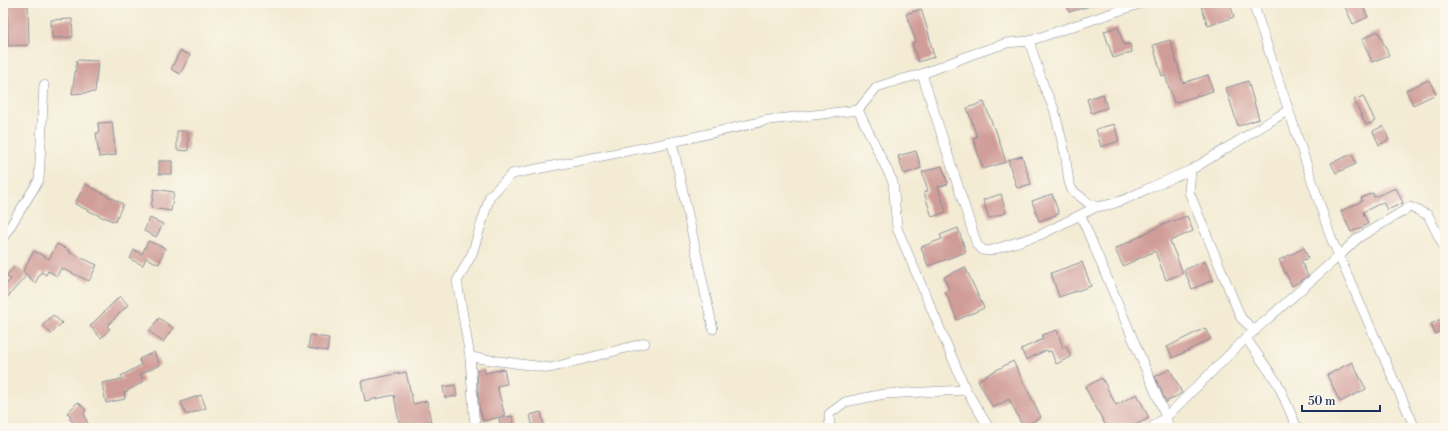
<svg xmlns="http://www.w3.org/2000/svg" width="1448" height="431" font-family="'Libre Bodoni',serif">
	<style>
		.building { fill: #d09c98 }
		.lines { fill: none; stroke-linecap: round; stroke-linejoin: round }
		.street-casing { stroke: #878d98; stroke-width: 10 }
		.street { stroke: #fff; stroke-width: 9 }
	</style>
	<rect width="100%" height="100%" fill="#fbf7ec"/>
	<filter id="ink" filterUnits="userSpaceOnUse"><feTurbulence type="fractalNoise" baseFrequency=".025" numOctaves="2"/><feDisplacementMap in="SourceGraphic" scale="8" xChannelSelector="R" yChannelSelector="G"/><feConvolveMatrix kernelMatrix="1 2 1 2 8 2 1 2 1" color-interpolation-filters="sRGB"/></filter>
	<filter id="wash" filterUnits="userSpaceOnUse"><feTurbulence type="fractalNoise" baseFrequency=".012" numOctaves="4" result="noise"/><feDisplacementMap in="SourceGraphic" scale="16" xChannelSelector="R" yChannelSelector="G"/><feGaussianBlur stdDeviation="0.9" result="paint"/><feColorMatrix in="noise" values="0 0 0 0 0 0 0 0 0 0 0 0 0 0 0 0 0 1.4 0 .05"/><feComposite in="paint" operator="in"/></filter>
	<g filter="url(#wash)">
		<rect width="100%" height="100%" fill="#f3ebd3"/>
		<g id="blocks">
			<!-- building -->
			<g class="building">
				<path d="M7 3H28L29 45 8 46Z"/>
				<path d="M1066 3H1093L1094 5 1069 12Z"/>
				<path d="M1200 3H1230L1234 17 1208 26Z"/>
				<path d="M1343 3H1361L1368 17 1353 24Z"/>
				<path d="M921 9 928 31 934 57 918 62 912 43 916 42 906 14Z"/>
				<path d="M72 19 73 37 52 38 51 20Z"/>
				<path d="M1118 27 1124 45 1130 44 1132 52 1113 58 1104 31Z"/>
				<path d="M1378 31 1389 55 1372 62 1362 39Z"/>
				<path d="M1170 40 1183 83 1208 75 1213 91 1174 103 1165 75 1162 76 1153 45Z"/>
				<path d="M180 51 190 55 180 74 171 69Z"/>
				<path d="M77 60 98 61 95 92 72 94Z"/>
				<path d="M1429 80 1436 94 1413 105 1406 90Z"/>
				<path d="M1248 81 1259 119 1238 126 1226 88Z"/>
				<path d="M1103 94 1107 108 1091 113 1087 99Z"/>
				<path d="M1363 96 1375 121 1366 125 1354 100Z"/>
				<path d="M984 102 995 131H996L1006 162 983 169 973 138 977 137 967 108Z"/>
				<path d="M112 122 116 155 99 157 96 133H99L98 123Z"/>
				<path d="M1114 124 1119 141 1101 147 1096 129Z"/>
				<path d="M1383 126 1389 140 1379 145 1373 131Z"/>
				<path d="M177 131H188V151L177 150Z"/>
				<path d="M916 151 921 168 904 174 898 156Z"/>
				<path d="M1352 154 1356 164 1336 173 1331 163Z"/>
				<path d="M1022 156 1031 184 1017 188 1008 160Z"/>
				<rect x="159" y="161" width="13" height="13"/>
				<path d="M942 166 948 184 938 187 946 212 932 217 924 192 928 191 922 172Z"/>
				<path d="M85 184 123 204 115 222 104 217V218L75 204Z"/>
				<path d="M1396 188 1403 203 1387 210 1383 202 1363 212 1368 224 1351 232 1341 211 1362 201 1361 198 1373 193 1374 197Z"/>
				<path d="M154 189 174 192 171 211 151 208Z"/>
				<path d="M1001 194 1006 213 989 218 983 200Z"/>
				<path d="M1052 194 1059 214 1039 221 1032 201Z"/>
				<path d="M1187 216 1193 231 1170 241 1183 273 1166 280 1155 251 1123 266 1115 249 1162 225Z"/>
				<path d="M150 218 163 224 156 237 144 231Z"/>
				<path d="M958 228 966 252 928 266 921 247 942 239 940 235Z"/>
				<path d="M148 241 165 248 159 264 146 258 143 265 130 259 134 250 142 254Z"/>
				<path d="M57 244 70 251 69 252 97 265 89 281 61 268 57 276 48 271 46 275 41 272 35 283 23 271 34 251 49 259Z"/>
				<path d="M1304 248 1308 258 1301 261 1308 276 1300 282 1292 286 1279 260Z"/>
				<path d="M1205 261 1213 280 1192 289 1184 270Z"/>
				<path d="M1082 262 1091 286 1059 297 1051 273Z"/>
				<path d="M15 266 26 276 3 302V288L11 279 6 276Z"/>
				<path d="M965 267 984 308 957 320 945 291 949 289 944 277Z"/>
				<path d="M120 296 128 305 107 326 110 329 101 338 90 326Z"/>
				<path d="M53 315 62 323 51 334 43 325Z"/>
				<path d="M1445 317V329L1435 334 1431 324Z"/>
				<path d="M159 318 173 328 163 342 149 331Z"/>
				<path d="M1205 328 1211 339 1173 358 1167 347Z"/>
				<path d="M1057 330 1063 348 1066 346 1071 357 1056 364 1051 351 1048 352 1047 350 1026 360 1021 349 1043 339 1042 335Z"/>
				<path d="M310 335 329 338 327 351 308 348Z"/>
				<path d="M154 352 160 365 140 374 144 381 124 393 125 399 106 403 102 383 123 379 121 376 141 365 139 359Z"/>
				<path d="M1013 361 1041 417 1023 427 1009 399 993 408 978 380Z"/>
				<path d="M1352 362 1366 389 1340 402 1327 375Z"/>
				<path d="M484 369 485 373 504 369 507 384 497 386 505 416 483 421 479 407 477 370Z"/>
				<path d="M1170 369 1182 393 1166 402 1155 377Z"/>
				<path d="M406 372 413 404 427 401 432 428H400L394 395 365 401 361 381Z"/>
				<path d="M1102 378 1116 405 1137 394 1149 418 1129 428H1107L1085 387Z"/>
				<path d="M455 385 457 396 445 398 443 387Z"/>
				<path d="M201 395 206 408 186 415 181 402Z"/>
				<path d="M78 402 86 410 84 413 89 428H79L69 418 71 416 67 413Z"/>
				<path d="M541 412 544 427 533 428 530 415Z"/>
				<path d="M512 416 515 428H501L499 419Z"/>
			</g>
		</g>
	</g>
	<g filter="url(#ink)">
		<use href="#blocks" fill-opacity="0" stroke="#878d98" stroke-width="1"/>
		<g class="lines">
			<!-- street casing -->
			<g class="street-casing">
				<g id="street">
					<path d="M1253 3 1331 238 1339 256 1246 338 1278 384 1297 428"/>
					<path d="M1029 41 1044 87 1054 109 1065 153 1069 182 1072 190 1087 202 1096 207"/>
					<path d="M922 74 977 245 983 250 989 251 1040 235 1096 207 1112 204 1126 199 1147 189 1191 170"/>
					<path d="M858 110 893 182 897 228 966 390 989 428"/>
					<path d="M1081 216 1166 417 1246 338"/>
					<path d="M3 238 39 180 44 85"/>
					<path d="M713 329 672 142 769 120 858 110 877 87 899 80 922 74 973 54 1007 43 1029 41 1142 3"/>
					<path d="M1255 331 1241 318 1189 192 1191 170 1287 111"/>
					<path d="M470 357 550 368 645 343"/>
					<path d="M476 428 474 416 470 357 457 281 472 254 490 196 512 174 672 142"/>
					<path d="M830 428 829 414 845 402 884 394 966 390"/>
					<path d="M1151 428 1166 417 1169 428"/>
					<path d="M1415 428 1339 256 1358 238 1410 207 1428 215 1445 249"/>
				</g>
			</g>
			<!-- street -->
			<use href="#street" class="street"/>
		</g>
	</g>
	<!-- margin -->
	<rect width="1448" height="431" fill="none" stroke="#fbf7ec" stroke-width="16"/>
	<!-- scale -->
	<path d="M1302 405v6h78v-6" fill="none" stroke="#1b2f5e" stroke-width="2"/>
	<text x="1308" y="405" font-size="12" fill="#1b2f5e" stroke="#fbf7ec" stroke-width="3" paint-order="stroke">50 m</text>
</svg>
